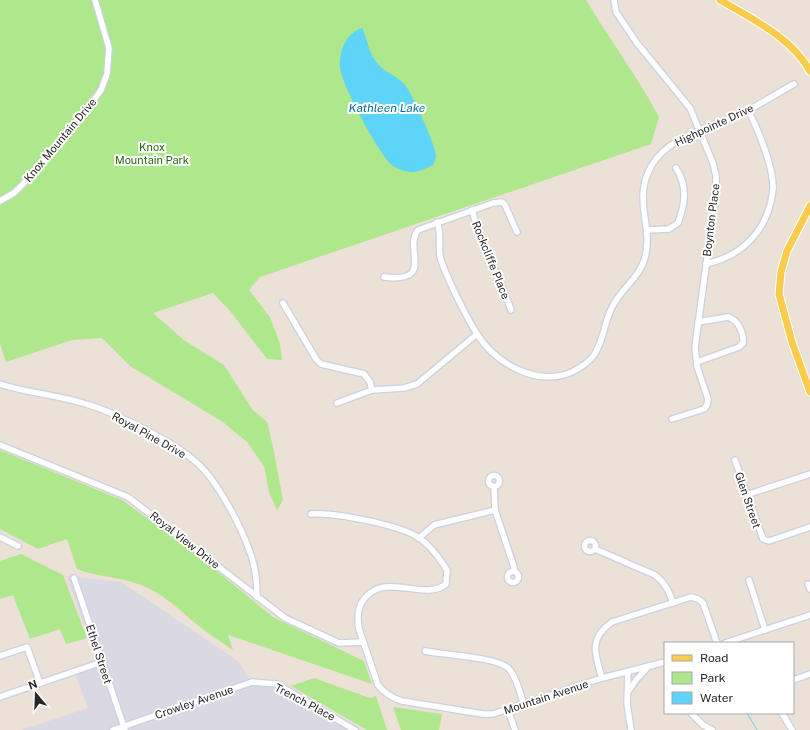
<svg xmlns="http://www.w3.org/2000/svg" width="810" height="730" font-family="'Public Sans',sans-serif">
	<style>
		.industrial { fill: #dad8e2 }
		.green { fill: #afe78d }
		.water { fill: #5ed5f8 }
		.lines { fill: none; stroke-linecap: round; stroke-linejoin: round }
		.stream { stroke: #5ed5f8; stroke-width: 1 }
		.minor-casing { stroke: #cbd0e2; stroke-width: 8 }
		.major-casing { stroke: #fff; stroke-width: 9 }
		.minor { stroke: #fff; stroke-width: 5.5 }
		.major { stroke: #fbcb4b; stroke-width: 7 }
		.labels { text-anchor: middle; stroke-width: 4; stroke-linejoin: round; paint-order: stroke }
		.street-label { font-size: 11px; fill: #262626; stroke: #fff }
		.park-label { font-size: 11px; fill: #286713; stroke: #fff }
		.water-label { font-size: 12px; font-style: italic; fill: #036f9e; stroke: #fff }
	</style>
	<rect width="100%" height="100%" fill="#ebe1d6"/>
	<!-- industrial -->
	<path class="industrial" d="M67 576 121 582 238 661 252 682 277 684 361 730H21L88 708 73 668 96 659Z"/>
	<!-- green -->
	<g class="green">
		<path d="M0 0H586C610 40 637 76 659 117L651 144 260 277 249 290 270 317 280 344 282 360 267 359 230 311 213 293 153 313 185 341 224 365 252 409 267 422 273 447 283 500 277 510 269 492 264 466 247 442 223 422 130 366 102 338 72 340 6 362 0 344Z"/>
		<path d="M0 450 122 500 201 558 273 617 364 661 372 684 228 635 233 650C220 641 207 633 195 623 180 610 166 597 148 588 126 577 100 578 77 569L67 539 38 549 0 529Z"/>
		<path d="M21 554 63 575 87 638 66 644 60 629 30 639 13 595 0 599V561Z"/>
		<path d="M314 678 370 698 376 696 387 730H367L291 686Z"/>
		<path d="M393 707 442 714 439 730H401Z"/>
	</g>
	<!-- water -->
	<path class="water" d="M362 28C368 40 368 53 378 64 385 73 398 76 405 85 412 93 436 146 436 156 436 159 434 162 433 165 426 168 418 173 410 172 406 172 396 168 393 166 379 155 341 84 340 67 339 51 346 33 362 28Z"/>
	<g class="lines">
		<!-- stream -->
		<path class="stream" d="M747 713 757 730"/>
		<!-- minor casing -->
		<g class="minor-casing">
			<g id="minor">
				<path d="M614 0 616 12 637 43 690 108 713 163 716 176V192L695 347 697 366 708 399 707 405 704 409 672 419"/>
				<path d="M0 201 14 193 27 180 91 104 101 90 107 74 109 48 95 0"/>
				<path d="M472 210C481 245 499 276 511 310"/>
				<path d="M437 222C442 236 438 243 440 256 443 271 468 320 477 334 496 364 537 387 572 372 580 368 589 362 594 355 605 339 604 318 615 302 624 287 638 278 644 261 655 227 631 200 652 165 669 135 718 125 747 111 763 102 778 93 794 84"/>
				<path d="M647 230 669 229 678 223C685 204 688 187 676 168"/>
				<path d="M706 264C743 256 769 229 773 189 774 168 758 129 748 110"/>
				<path d="M384 277C436 283 403 249 418 230L493 203 502 202 505 205 517 232"/>
				<path d="M283 303 316 359 321 364 364 374 370 382 372 390"/>
				<path d="M697 362 739 347 743 343C744 333 738 320 728 317L698 322"/>
				<path d="M0 384C28 393 58 395 86 404 114 412 174 442 196 462 218 481 242 528 251 555 256 569 257 583 257 597"/>
				<path d="M337 403 372 390 404 388 417 384 477 334"/>
				<path d="M0 445 128 497 285 618 339 643 363 642"/>
				<path d="M735 460 763 539 769 541 810 527"/>
				<circle cx="494" cy="481" r="5.5"/>
				<path d="M494 487 495 510 514 567V571"/>
				<path d="M746 495 810 474"/>
				<path d="M311 514C333 512 401 525 419 538 430 545 440 559 447 570L446 584C424 602 386 571 364 599 357 608 357 618 359 629L378 685C385 694 392 698 402 701L483 714H493L602 678 665 662"/>
				<path d="M0 537 18 546"/>
				<path d="M419 538 434 525 495 510"/>
				<circle cx="590" cy="546" r="5.5"/>
				<path d="M595 549 655 575C665 583 669 591 673 603"/>
				<circle cx="513" cy="577" r="5.5"/>
				<path d="M74 578 125 730"/>
				<path d="M749 580 765 630"/>
				<path d="M808 584 810 589"/>
				<path d="M725 643 810 615"/>
				<path d="M425 651C443 655 501 657 510 670 517 679 520 693 524 705"/>
				<path d="M0 656 27 647 40 683"/>
				<path d="M628 672 627 703 631 730"/>
				<path d="M602 678C595 654 588 639 612 622L691 597 698 599 703 603 717 643"/>
				<path d="M793 680 810 674"/>
				<path d="M628 692 636 680 649 666"/>
				<path d="M0 697 102 662"/>
				<path d="M508 710 515 730"/>
				<path d="M691 713 703 725 712 730"/>
				<path d="M782 713 792 730"/>
				<path d="M113 730 252 682 277 684 355 730"/>
			</g>
		</g>
		<!-- major casing -->
		<g class="major-casing">
			<g id="major">
				<path d="M720 0C752 19 791 37 810 71"/>
				<path d="M810 206 787 251 781 272 779 294 792 342 810 392"/>
			</g>
		</g>
		<!-- minor -->
		<use href="#minor" class="minor"/>
		<!-- major -->
		<use href="#major" class="major"/>
	</g>
	<g class="labels">
		<!-- street labels -->
		<g class="street-label">
			<text transform="translate(714 125) rotate(-25)" y="4">Highpointe Drive</text>
			<text transform="translate(60 140) rotate(-50)" y="4">Knox Mountain Drive</text>
			<text transform="translate(711 220) rotate(-83)" y="4">Boynton Place</text>
			<text transform="translate(491 260) rotate(68)" y="4">Rockcliffe Place</text>
			<text transform="translate(149 435) rotate(29)" y="4">Royal Pine Drive</text>
			<text transform="translate(748 500) rotate(71)" y="4">Glen Street</text>
			<text transform="translate(185 540) rotate(38)" y="4">Royal View Drive</text>
			<text transform="translate(99 654) rotate(72)" y="4">Ethel Street</text>
			<text transform="translate(546 697) rotate(-18)" y="4">Mountain Avenue</text>
			<text transform="translate(194 702) rotate(-19)" y="4">Crowley Avenue</text>
			<text transform="translate(305 702) rotate(28)" y="4">Trench Place</text>
		</g>
		<!-- park labels -->
		<g class="park-label">
			<text x="152" y="151">Knox<tspan x="152" dy="13">Mountain Park</tspan></text>
		</g>
		<!-- water labels -->
		<g class="water-label">
			<text x="387" y="112">Kathleen Lake</text>
		</g>
	</g>
	<!-- legend -->
	<rect x="664" y="642" width="130" height="72" fill="#ffffff" stroke="#a8a8a8"/>
	<rect x="672" y="655" width="20" height="6" fill="#fbcb4b" stroke="#a8a8a8"/>
	<text x="700" y="662" font-size="12" fill="#262626">Road</text>
	<rect x="672" y="672" width="20" height="12" fill="#afe78d" stroke="#a8a8a8"/>
	<text x="700" y="682" font-size="12" fill="#262626">Park</text>
	<rect x="672" y="692" width="20" height="12" fill="#5ed5f8" stroke="#a8a8a8"/>
	<text x="700" y="702" font-size="12" fill="#262626">Water</text>
	<!-- north arrow -->
	<g transform="translate(36 694) rotate(341)" stroke="#ffffff" stroke-width="3" paint-order="stroke">
	<path d="M0-3L7 15L0 10L-7 15Z" fill="#262626"/>
	<text y="-6" font-size="11" font-weight="bold" text-anchor="middle" fill="#262626">N</text>
	</g>
</svg>
